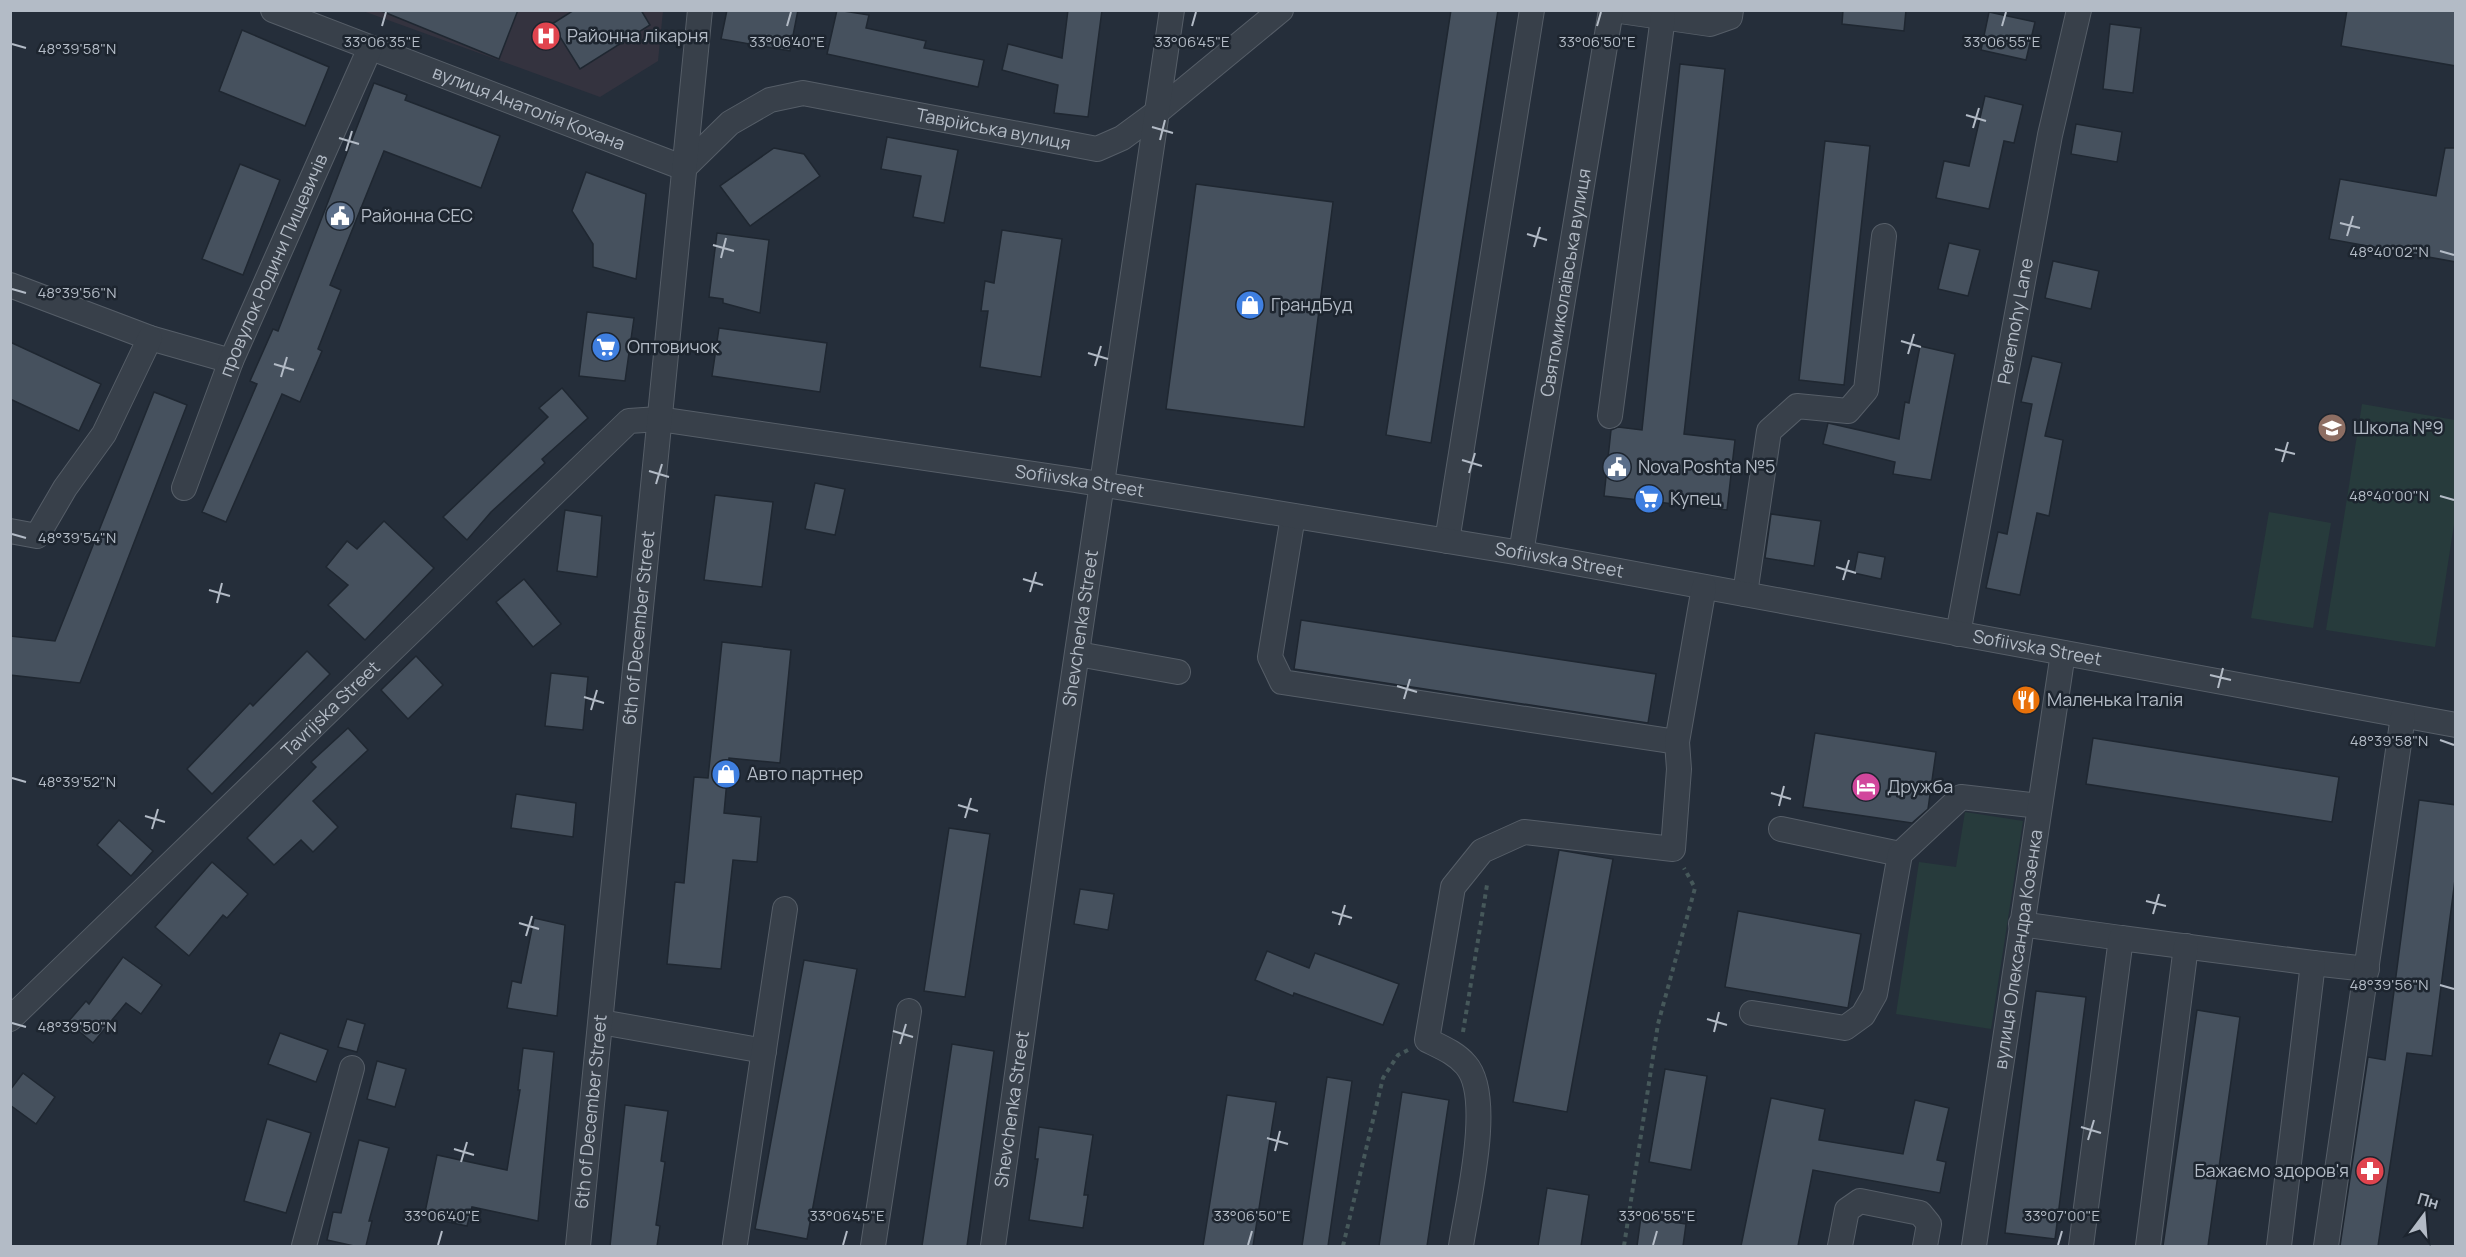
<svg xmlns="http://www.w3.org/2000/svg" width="2466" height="1257" font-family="Manrope,sans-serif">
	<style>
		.medical { fill: #34333f }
		.green { fill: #273b3c }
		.building { fill: #46515e; stroke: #1f2731; stroke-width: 1.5 }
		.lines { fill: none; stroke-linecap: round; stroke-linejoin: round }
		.minor-casing { stroke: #565e68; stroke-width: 26 }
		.path { stroke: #46585a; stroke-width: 4; stroke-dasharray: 4.5 4.5; stroke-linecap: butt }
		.minor { stroke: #38404a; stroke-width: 24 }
		.ticks { fill: none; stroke: #b3bbc6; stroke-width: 2 }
		.labels { text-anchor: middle; stroke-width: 5; stroke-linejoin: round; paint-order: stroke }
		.poi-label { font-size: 18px; fill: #b3bbc6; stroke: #1d252f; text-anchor: start }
		.street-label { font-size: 18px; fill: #b3bbc6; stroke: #1d252f }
		.ticks-label { font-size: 15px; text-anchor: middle; fill: #b3bbc6; stroke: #1d252f; stroke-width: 5; stroke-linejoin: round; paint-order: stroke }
	</style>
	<rect width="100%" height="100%" fill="#252e3a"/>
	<!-- medical -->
	<path class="medical" d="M363 11H663L658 61 600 97Z"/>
	<!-- green -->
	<g class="green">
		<path d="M2362 404 2455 420V518L2435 647 2326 630Z"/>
		<path d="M2269 512 2331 523 2313 628 2251 618Z"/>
		<path d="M1965 812 2023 821 1991 1029 1896 1014 1919 862 1956 867Z"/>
	</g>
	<!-- building -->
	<g class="building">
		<path d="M379 10H518L499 59Z"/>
		<path d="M574 10H641L650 25 580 69 552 24Z"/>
		<path d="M727 10H798L790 51 721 39Z"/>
		<path d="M837 10 869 15 866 28 926 41 924 48 984 60 978 87 827 54Z"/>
		<path d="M1068 10H1102L1088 117 1054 113 1058 85 1002 70 1008 44 1062 58Z"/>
		<path d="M1451 10H1498L1431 443 1386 435Z"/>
		<path d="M1843 10H1906L1904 31 1842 24Z"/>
		<path d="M2347 10H2456V66L2341 46Z"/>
		<path d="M1989 12 2035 22 2026 60 1981 50Z"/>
		<path d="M2110 24 2141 28 2133 93 2103 89Z"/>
		<path d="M242 30 329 67 305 126 219 91Z"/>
		<path d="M1680 64 1725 69 1684 434 1735 440 1727 510 1604 496 1611 430 1618 427 1642 430Z"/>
		<path d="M374 83 407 95 405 100 500 136 481 188 384 151 330 285 341 290 318 349 322 351 300 402 282 394 226 522 202 512 257 384 250 381 273 329 278 331Z"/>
		<path d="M1985 96 2023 105 2014 143 2004 141 1989 209 1936 198 1944 161 1969 166Z"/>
		<path d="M2076 124 2122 132 2117 162 2071 154Z"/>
		<path d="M887 137 958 150 944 223 913 217 921 176 881 169Z"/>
		<path d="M1825 141 1870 146 1844 385 1799 380Z"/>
		<path d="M774 148 804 154 820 176 750 226 720 186Z"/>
		<path d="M2445 148H2456V262L2329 239 2340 179 2436 196Z"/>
		<path d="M240 164 280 180 243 275 202 259Z"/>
		<path d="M586 172 646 194 636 279 593 267V244L572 211Z"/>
		<path d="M1196 184 1333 202 1304 427 1166 409Z"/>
		<path d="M1002 230 1062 239 1041 377 980 367 988 311H981L985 281 994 283Z"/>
		<path d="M717 233 769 240 760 313 723 303V299L709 297Z"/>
		<path d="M1949 243 1980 250 1968 296 1938 289Z"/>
		<path d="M2053 261 2099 271 2091 309 2045 298Z"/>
		<path d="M587 312 634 318 625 381 579 376Z"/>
		<path d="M719 328 827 343 820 392 712 376Z"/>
		<path d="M10 342 101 384 79 431 10 399Z"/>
		<path d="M1920 346 1955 354 1931 480 1893 474 1895 462 1823 444 1828 423 1899 439 1905 402 1909 403Z"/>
		<path d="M2032 356 2062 363 2045 436 2063 440 2049 516 2037 513 2020 595 1986 588 1998 532 2007 534 2032 404 2021 402Z"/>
		<path d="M562 388 588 418 542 459 545 463 491 512 467 540 443 517 548 417 539 408Z"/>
		<path d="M154 392 187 405 80 683 10 675V636L55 641Z"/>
		<path d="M815 483 845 489 835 535 805 529Z"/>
		<path d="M715 495 773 502 762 587 704 580Z"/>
		<path d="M565 510 602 516 597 577 557 571Z"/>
		<path d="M1771 514 1821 521 1814 566 1765 558Z"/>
		<path d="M384 521 434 568 365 640 328 605 348 585 326 567 347 541 357 549Z"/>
		<path d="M1858 552 1885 557 1881 579 1854 573Z"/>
		<path d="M524 579 561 624 533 647 496 602Z"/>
		<path d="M1301 620 1656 674 1648 723 1294 669Z"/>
		<path d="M722 642 791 650 780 763 729 758 724 813 761 817 757 862 733 860 721 969 667 964 675 882 684 883 694 777 708 778Z"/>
		<path d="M307 651 330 674 212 794 187 769 250 703 253 706Z"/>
		<path d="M416 656 443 685 408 719 381 690Z"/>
		<path d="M551 673 588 677 583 730 545 726Z"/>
		<path d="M348 728 368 750 313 801 338 827 313 852 301 840 274 865 247 838 316 767 311 762Z"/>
		<path d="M1815 733 1936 752 1928 809 1912 823 1803 807Z"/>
		<path d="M2093 738 2339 777 2332 822 2086 784Z"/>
		<path d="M516 794 576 803 573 837 511 828Z"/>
		<path d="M2419 800 2456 805V872L2432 1056 2407 1053 2378 1246H2340L2368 1057 2385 1060Z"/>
		<path d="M119 820 153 851 131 876 97 845Z"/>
		<path d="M949 828 990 834 965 997 924 991Z"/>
		<path d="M1559 850 1613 859 1567 1112 1513 1102Z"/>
		<path d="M212 862 248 894 227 918 223 915 189 956 155 927Z"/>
		<path d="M1080 889 1114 894 1108 930 1074 924Z"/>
		<path d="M1738 911 1861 934 1848 1008 1725 987Z"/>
		<path d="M534 918 565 925 557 1016 507 1008 512 981 521 983Z"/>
		<path d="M1267 951 1309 968 1315 953 1399 984 1383 1025 1294 993 1293 996 1255 980Z"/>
		<path d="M123 957 162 985 141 1014 126 1003 93 1043 68 1022 86 1001 89 1004Z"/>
		<path d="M804 960 857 969 807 1239 755 1229Z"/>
		<path d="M2036 991 2086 997 2055 1239 2005 1233Z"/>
		<path d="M2197 1010 2240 1017 2208 1246H2163Z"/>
		<path d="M347 1019 365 1024 357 1052 338 1047Z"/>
		<path d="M280 1033 328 1050 316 1082 268 1064Z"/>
		<path d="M952 1044 994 1051 967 1246H922Z"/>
		<path d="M523 1048 554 1052 538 1221 472 1207 467 1226 424 1217 437 1155 507 1170 520 1090H518Z"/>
		<path d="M377 1061 406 1069 395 1107 367 1099Z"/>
		<path d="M1665 1069 1707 1076 1691 1170 1649 1162Z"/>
		<path d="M23 1073 55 1097 36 1124 10 1105V1090Z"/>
		<path d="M1327 1077 1352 1081 1328 1246H1302Z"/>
		<path d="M1402 1092 1449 1100 1427 1246H1379Z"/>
		<path d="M1227 1095 1276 1102 1253 1246H1203Z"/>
		<path d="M1771 1098 1825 1109 1819 1140 1903 1154 1915 1100 1949 1108 1937 1160 1946 1162 1940 1193 1813 1170 1798 1246H1741Z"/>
		<path d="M625 1105 668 1111 661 1161 665 1162 656 1225 660 1226 657 1246H610Z"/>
		<path d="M267 1119 311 1133 286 1213 244 1201Z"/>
		<path d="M1039 1127 1093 1135 1084 1195H1088L1083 1228 1029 1220 1038 1159H1035Z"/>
		<path d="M359 1140 389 1148 369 1221H372L366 1246H354L327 1240 333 1212 341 1213Z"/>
		<path d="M1547 1188 1589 1195 1581 1246H1538Z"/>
		<path d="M1641 1217 1686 1224 1683 1246H1637Z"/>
	</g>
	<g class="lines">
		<!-- minor casing -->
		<g class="minor-casing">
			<g id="minor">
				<path id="s1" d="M273 10 684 168"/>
				<path d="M1613 10 1710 24 1730 17 1731 10"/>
				<path id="s2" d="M684 168 730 123 770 100 803 93 1097 149 1122 138 1156 113 1281 10"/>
				<path d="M10 285 150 338 231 361"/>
				<path d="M1610 416 1663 17"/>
				<path id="s3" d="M184 488 231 361 370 48"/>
				<path d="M1293 516 1270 657 1282 682 1677 742"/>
				<path d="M10 531 37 536 65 488 104 434 150 338"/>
				<path d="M1447 541 1532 10"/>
				<path id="s4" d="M1521 553 1611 10"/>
				<path d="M1745 594 1769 431 1797 406 1848 411 1866 390 1884 236"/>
				<path id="s5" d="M1958 634 2050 135 2079 10"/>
				<path d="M1078 654 1178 672"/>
				<path d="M1781 829 1900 854"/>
				<path d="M2021 924 2121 938"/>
				<path d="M2313 963 2367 969"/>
				<path d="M1752 1013 1845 1028 1863 1015 1875 994 1900 854 1961 797 2039 806"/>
				<path id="s6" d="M10 1019 629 421 659 419 1075 480 1521 553 2456 725"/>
				<path d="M601 1022 764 1051"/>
				<path d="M735 1244 785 909"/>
				<path d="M304 1246 352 1068"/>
				<path id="s7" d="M578 1246 700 10"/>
				<path d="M873 1246 909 1011"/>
				<path id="s8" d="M993 1246 1058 781 1172 10"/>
				<path d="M1461 1246C1467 1205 1494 1097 1466 1065 1456 1053 1441 1047 1427 1040L1453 887 1482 851 1524 832 1673 849 1679 769 1677 742 1704 587"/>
				<path d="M1840 1246 1847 1210 1860 1201 1920 1213 1929 1224 1925 1246"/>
				<path id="s9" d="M1974 1246 2063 653"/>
				<path d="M2081 1246 2121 938 2313 963 2279 1246"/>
				<path d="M2148 1246 2186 946"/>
				<path d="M2326 1246 2403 716"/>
			</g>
		</g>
		<!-- path -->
		<g class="path">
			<path d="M1463 1032 1487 885"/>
			<path d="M1343 1246 1383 1078 1398 1055 1408 1050"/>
			<path d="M1624 1246 1658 1024 1695 888 1684 868"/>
		</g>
		<!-- minor -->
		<use href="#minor" class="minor"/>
	</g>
	<!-- ticks -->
	<path class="ticks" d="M382 26 386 12M787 26 791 12M1192 26 1196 12M1597 26 1601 12M2002 26 2006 12M12 44 26 48M1966 115 1986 121M1152 127 1173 133M1973 128 1979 108M339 138 359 144M1160 140 1165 120M346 151 352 131M2340 223 2360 228M1527 234 1547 240M2347 236 2353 216M713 245 734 251M1534 247 1540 227M2440 251 2454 255M721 258 726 238M12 289 26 293M1901 341 1921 347M1088 353 1108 359M1908 354 1914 334M274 364 294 370M1095 366 1101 346M281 377 287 357M2275 449 2295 454M1462 460 1482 466M2282 462 2288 442M649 471 669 477M1469 473 1475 453M656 484 662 464M2440 496 2454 500M12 534 26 538M1836 567 1856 573M1023 579 1043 585M1843 580 1849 560M209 590 230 596M1030 592 1036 572M217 603 222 583M2210 675 2231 680M1397 686 1417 692M2218 688 2223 668M584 697 604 703M1404 699 1410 679M591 710 597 690M2440 740 2454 745M12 778 26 782M1771 793 1791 799M958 805 978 811M1779 806 1784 786M145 816 165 822M965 818 971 798M152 829 158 809M2146 901 2166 906M1332 912 1352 918M2153 914 2159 894M519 923 539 929M1339 925 1345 905M526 936 532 916M2440 985 2454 989M1707 1019 1727 1025M12 1023 26 1027M893 1031 913 1037M1714 1032 1719 1012M900 1044 906 1024M2081 1127 2101 1133M1267 1138 1288 1144M2088 1140 2094 1120M454 1149 474 1155M1275 1151 1280 1131M461 1162 467 1142M438 1245 442 1231M843 1245 847 1231M1248 1245 1252 1231M1653 1245 1657 1231M2058 1245 2062 1231"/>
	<!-- icons -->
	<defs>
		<g id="hospital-disc" transform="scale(1.5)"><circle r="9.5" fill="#e0444e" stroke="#1d252f"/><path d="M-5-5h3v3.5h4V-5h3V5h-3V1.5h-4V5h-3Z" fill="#fff"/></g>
		<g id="civic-disc" transform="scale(1.5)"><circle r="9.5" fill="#5c6f8a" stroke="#1d252f"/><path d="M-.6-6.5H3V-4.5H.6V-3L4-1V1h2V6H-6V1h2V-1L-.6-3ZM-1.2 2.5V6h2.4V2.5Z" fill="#fff"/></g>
		<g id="shop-disc" transform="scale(1.5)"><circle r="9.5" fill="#3f7fe0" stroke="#1d252f"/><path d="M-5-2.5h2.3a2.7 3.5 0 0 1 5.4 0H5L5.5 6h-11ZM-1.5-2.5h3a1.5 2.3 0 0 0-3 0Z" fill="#fff"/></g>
		<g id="supermarket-disc" transform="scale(1.5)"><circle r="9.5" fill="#3f7fe0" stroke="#1d252f"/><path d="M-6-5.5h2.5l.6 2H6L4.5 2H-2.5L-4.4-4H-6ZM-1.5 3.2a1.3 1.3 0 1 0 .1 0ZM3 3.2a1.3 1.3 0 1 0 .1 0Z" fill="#fff"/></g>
		<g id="school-disc" transform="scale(1.5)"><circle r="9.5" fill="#8d6e63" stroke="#1d252f"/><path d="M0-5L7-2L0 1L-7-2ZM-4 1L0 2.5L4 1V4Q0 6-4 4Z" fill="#fff"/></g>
		<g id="restaurant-disc" transform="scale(1.5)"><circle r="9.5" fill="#e8710a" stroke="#1d252f"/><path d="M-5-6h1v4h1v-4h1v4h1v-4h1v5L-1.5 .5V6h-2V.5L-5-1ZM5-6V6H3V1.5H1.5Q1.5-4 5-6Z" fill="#fff"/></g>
		<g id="hotel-disc" transform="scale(1.5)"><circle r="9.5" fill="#d1479c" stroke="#1d252f"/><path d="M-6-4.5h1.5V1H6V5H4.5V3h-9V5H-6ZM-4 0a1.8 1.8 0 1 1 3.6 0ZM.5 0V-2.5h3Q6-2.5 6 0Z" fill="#fff"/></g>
		<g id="pharmacy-disc" transform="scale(1.5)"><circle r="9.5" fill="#e0444e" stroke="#1d252f"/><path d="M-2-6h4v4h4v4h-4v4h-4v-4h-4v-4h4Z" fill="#fff"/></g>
	</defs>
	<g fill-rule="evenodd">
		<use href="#hospital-disc" x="546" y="36"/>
		<use href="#civic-disc" x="340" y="216"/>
		<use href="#shop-disc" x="1250" y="305"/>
		<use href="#supermarket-disc" x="606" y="347"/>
		<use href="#school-disc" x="2332" y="428"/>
		<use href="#civic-disc" x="1617" y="467"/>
		<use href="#supermarket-disc" x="1649" y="499"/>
		<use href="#restaurant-disc" x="2026" y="700"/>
		<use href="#shop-disc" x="726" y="774"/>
		<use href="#hotel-disc" x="1866" y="787"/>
		<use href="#pharmacy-disc" x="2370" y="1171"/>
	</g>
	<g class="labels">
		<!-- poi labels -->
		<g class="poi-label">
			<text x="567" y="42">Районна лікарня</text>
			<text x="361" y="222">Районна СЕС</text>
			<text x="1271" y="311">ГрандБуд</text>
			<text x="627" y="353">Оптовичок</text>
			<text x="2353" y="434">Школа №9</text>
			<text x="1638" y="473">Nova Poshta №5</text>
			<text x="1670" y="505">Купец</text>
			<text x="2047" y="706">Маленька Італія</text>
			<text x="747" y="780">Авто партнер</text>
			<text x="1887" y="793">Дружба</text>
			<text x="2349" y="1177" text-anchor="end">Бажаємо здоров'я</text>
		</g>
		<!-- street labels -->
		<g class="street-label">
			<text dy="6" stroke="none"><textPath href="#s1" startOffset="274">вулиця Анатолія Кохана</textPath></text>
			<text dy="6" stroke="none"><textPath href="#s2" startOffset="338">Таврійська вулиця</textPath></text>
			<text dy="6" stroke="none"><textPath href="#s3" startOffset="240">провулок Родини Пищевичів</textPath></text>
			<text dy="6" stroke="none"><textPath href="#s4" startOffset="274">Святомиколаївська вулиця</textPath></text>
			<text dy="6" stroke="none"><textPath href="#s5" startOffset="318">Peremohy Lane</textPath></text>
			<text dy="6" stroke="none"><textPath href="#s6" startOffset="1316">Sofiivska Street</textPath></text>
			<text dy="6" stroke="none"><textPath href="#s6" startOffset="1802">Sofiivska Street</textPath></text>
			<text dy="6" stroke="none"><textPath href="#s7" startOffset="621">6th of December Street</textPath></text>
			<text dy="6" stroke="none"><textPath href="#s8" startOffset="624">Shevchenka Street</textPath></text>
			<text dy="6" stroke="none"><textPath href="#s6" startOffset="2288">Sofiivska Street</textPath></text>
			<text dy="6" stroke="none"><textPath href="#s6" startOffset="446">Tavrijska Street</textPath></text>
			<text dy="6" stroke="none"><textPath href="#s9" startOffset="300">вулиця Олександра Козенка</textPath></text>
			<text dy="6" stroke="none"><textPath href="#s8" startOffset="138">Shevchenka Street</textPath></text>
			<text dy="6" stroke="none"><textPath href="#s7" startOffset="135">6th of December Street</textPath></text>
		</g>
	</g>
	<g class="ticks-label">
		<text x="382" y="47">33°06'35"E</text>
		<text x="787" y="47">33°06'40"E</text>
		<text x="1192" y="47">33°06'45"E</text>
		<text x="1597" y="47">33°06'50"E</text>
		<text x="2002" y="47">33°06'55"E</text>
		<text x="77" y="54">48°39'58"N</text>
		<text x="2389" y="257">48°40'02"N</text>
		<text x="77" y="298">48°39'56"N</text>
		<text x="2389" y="501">48°40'00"N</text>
		<text x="77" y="543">48°39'54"N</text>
		<text x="2389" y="746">48°39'58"N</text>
		<text x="77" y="787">48°39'52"N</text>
		<text x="2389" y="990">48°39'56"N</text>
		<text x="77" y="1032">48°39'50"N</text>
		<text x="442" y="1221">33°06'40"E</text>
		<text x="847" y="1221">33°06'45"E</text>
		<text x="1252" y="1221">33°06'50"E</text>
		<text x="1657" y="1221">33°06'55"E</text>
		<text x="2062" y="1221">33°07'00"E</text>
	</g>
	<!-- border -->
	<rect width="2466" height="1257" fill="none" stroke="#b3bbc6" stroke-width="24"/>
	<!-- north arrow -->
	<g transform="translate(2424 1215) rotate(16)" stroke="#1d252f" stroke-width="4.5" paint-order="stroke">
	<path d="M0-4.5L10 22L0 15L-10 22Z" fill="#b3bbc6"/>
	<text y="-9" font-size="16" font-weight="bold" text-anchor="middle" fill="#b3bbc6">Пн</text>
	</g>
</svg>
